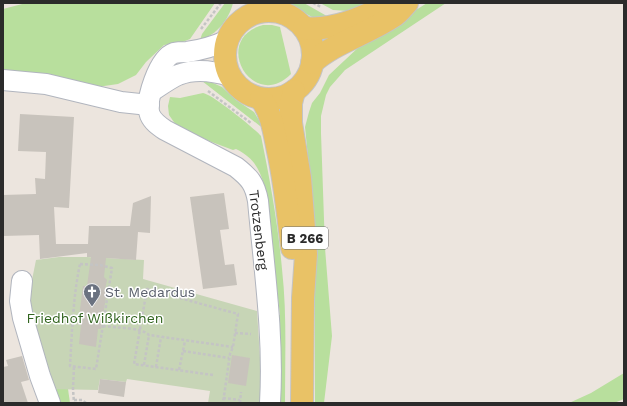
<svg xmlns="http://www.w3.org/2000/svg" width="627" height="406" font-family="'Work Sans',sans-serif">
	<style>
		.green { fill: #b8df9d }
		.cemetery { fill: #c7d5b6 }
		.building { fill: #c8c3bc }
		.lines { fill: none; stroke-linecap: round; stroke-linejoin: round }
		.minor-casing { stroke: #b1b5be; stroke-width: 22 }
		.major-casing { stroke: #c4c4c4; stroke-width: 24 }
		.path { stroke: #c4c4c4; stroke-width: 2.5; stroke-dasharray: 3 2; stroke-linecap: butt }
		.minor { stroke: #fff; stroke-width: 20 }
		.major { stroke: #e9c266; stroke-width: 22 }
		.labels { text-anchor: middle; stroke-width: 3; stroke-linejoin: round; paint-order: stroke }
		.shield { fill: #fff; stroke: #6b6b6b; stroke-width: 1 }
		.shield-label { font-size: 13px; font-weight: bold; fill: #2b2b2b }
		.street-label { font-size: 14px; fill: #2b2b2b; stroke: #fff }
		.worship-label { font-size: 14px; fill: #5b616d; stroke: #fff; text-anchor: start }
		.park-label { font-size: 14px; fill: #31641e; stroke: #fff }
	</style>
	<rect width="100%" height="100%" fill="#ece5de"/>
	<!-- green -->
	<g class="green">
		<path d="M26 3H215L190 39 180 43 164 45 146 62 136 75 118 84 97 87 3 71V9Z"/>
		<path d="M225 3H233C229 19 217 35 200 40L202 34Z"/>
		<path d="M287 3H304L325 15 329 18 312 17Z"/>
		<path d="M320 3H378L349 11 333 10Z"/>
		<path d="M427 3H446L345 70 330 87 326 95 321 116V133L325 248 332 336 324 403H315V263L310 177 305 127 309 112 312 103 320 93 329 75 361 45Z"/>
		<path d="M263 25H272L280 27 291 74C253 113 210 39 263 25Z"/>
		<path d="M202 81 213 83 222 87 236 100 254 112 263 127 260 126Z"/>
		<path d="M203 93C212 94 254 128 261 136 270 180 278 224 282 269 287 313 285 358 285 403H276L274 316 280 315 265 187C259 168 254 158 236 149L233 150 209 141 176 125 169 115 168 106 170 97 180 98Z"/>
		<path d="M624 373V399L614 403H569L591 393Z"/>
		<path d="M50 389H68L70 403H55Z"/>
	</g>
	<!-- cemetery -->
	<path class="cemetery" d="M59 257H87L144 260 143 279 257 311 260 358V403H208L210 391 127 379 126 382 100 379 98 390 50 389 27 305 36 260Z"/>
	<!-- building -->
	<g class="building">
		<path d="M20 114 74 117 69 208 54 207 56 244H88L89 226H130L133 203 151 196 150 233 138 232 136 260 106 258 104 277 107 280 105 290H107L101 329H98L96 347 79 344 81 325H78L83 286H87L91 257H87V253L40 259 39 235 3 236V195L36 194 35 178 45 179 46 152 18 151Z"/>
		<path d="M224 193 229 229 220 230 225 265 234 264 237 285 203 289 190 197Z"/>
		<path d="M232 355 250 358 246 386 228 383Z"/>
		<path d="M22 356 29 380 21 382 28 403H3V367L8 366 6 360Z"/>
		<path d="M100 379 126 382 124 397 98 393Z"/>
	</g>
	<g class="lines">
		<!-- minor casing -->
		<g class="minor-casing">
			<g id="minor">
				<path d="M228 40C215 46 201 50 187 52 183 52 178 52 174 53 159 58 144 101 150 115 153 122 159 126 165 130L236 167C250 178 255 184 258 201 264 268 274 336 270 403"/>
				<path d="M3 80 46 84 121 102 149 105"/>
				<path d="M152 91C160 86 169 79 178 75 195 68 214 71 230 76"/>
				<path d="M22 281 20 301 23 318 40 376 50 403"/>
			</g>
		</g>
		<!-- major casing -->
		<g class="major-casing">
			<g id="major">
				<circle cx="269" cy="55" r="44"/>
				<path d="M304 28C334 31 361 18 388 5"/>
				<path d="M312 63C335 42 368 34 394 16 399 13 403 7 407 3"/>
				<path d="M294 91 291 103V123L300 178 306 254 303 298 302 403"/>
				<path d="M261 99C272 114 274 132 278 151 285 183 288 215 292 248"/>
			</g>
		</g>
		<!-- path -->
		<g class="path">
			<path d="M313 3 321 7"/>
			<path d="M201 29 221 3"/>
			<path d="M208 91 251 123"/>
			<path d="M80 264 100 265 112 268 96 369 70 366C72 332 73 297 80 264Z"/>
			<path d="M103 326C115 328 141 327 149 335L233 347"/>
			<path d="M235 333 251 334"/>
			<path d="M183 351 229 358"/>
			<path d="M144 365 149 335"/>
			<path d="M74 367 73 389 74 403"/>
			<path d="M156 367 161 337"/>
			<path d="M179 370 185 341"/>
			<path d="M213 375 134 364 147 289 238 314 233 347 230 354 223 403"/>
			<path d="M223 398 240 400"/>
			<path d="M74 400H82L86 403"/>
			<path d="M240 403 241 392"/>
		</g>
		<!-- minor -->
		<use href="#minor" class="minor"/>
		<!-- major -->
		<use href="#major" class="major"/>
	</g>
	<!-- icons -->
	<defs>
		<g id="church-pin" transform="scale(0.9)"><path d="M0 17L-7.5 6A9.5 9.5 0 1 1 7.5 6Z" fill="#6b7280" stroke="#fff"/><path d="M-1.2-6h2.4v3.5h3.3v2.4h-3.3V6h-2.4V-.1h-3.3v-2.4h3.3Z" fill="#fff"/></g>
	</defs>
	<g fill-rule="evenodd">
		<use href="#church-pin" x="92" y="292"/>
	</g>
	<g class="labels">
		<!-- shield labels -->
		<rect class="shield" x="282" y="227" width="46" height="22" rx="3"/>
		<g class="shield-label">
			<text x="305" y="243">B 266</text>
		</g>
		<!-- street labels -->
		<g class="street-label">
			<text transform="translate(259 230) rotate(83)" y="5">Trotzenberg</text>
		</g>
		<!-- worship labels -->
		<g class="worship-label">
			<text x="105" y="297">St. Medardus</text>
		</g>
		<!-- park labels -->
		<g class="park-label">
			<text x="95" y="323">Friedhof Wißkirchen</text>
		</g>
	</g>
	<!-- border -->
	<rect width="627" height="406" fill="none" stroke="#2b2b2b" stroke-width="8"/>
</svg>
